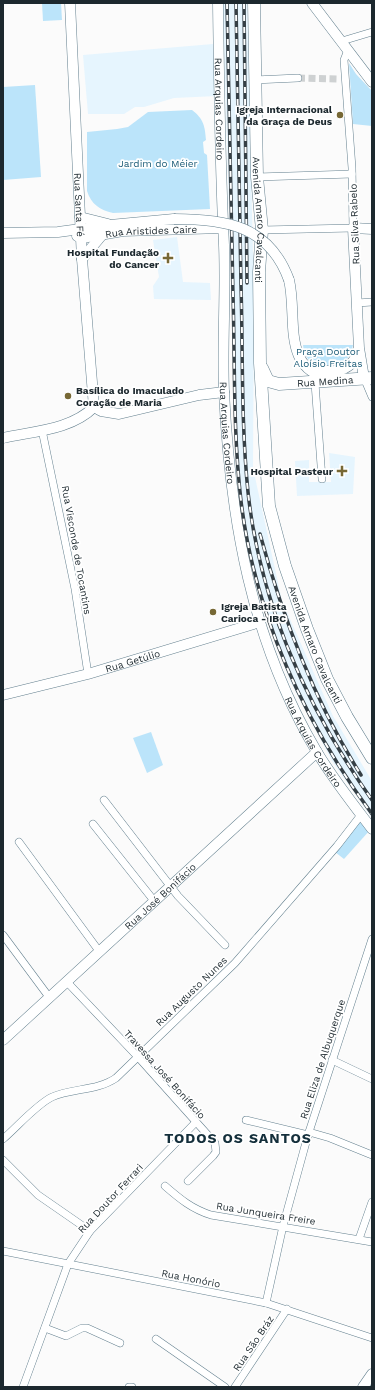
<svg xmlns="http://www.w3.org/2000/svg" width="375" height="1390" font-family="'Work Sans',sans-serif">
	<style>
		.built { fill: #e6f5fe }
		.green { fill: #bbe4fa }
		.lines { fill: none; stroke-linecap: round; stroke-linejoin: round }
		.street-tunnel { stroke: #ced1d2; stroke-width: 7; stroke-dasharray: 7 3.5; stroke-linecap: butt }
		.street-casing { stroke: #64808f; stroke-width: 8 }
		.secondary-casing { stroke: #64808f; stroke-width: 11 }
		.primary-casing { stroke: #64808f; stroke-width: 13 }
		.street { stroke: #fff; stroke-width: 7 }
		.secondary { stroke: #fff; stroke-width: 10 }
		.primary { stroke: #fff; stroke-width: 12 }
		.rail-casing { stroke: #353f45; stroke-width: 3.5 }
		.rail { stroke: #fff; stroke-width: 2; stroke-dasharray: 6; stroke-linecap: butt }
		.secondary-bridge-casing { stroke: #64808f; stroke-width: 11; stroke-linecap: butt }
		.secondary-bridge { stroke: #fff; stroke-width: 10 }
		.poi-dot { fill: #776835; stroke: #fff; stroke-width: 1.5 }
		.labels { text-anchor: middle; stroke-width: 3.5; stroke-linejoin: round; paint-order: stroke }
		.street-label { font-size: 10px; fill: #1c282e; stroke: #fff }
		.poi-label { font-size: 10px; font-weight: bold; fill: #1c282e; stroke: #fff; text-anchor: end }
		.park-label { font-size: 10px; fill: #1c5c78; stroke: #fff }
		.district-label { font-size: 14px; font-weight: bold; letter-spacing: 1px; fill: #142f3b; stroke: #fff }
	</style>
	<rect width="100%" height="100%" fill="#fbfbfb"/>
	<!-- built -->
	<g class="built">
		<path d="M223 3H247L254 295 253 468 282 601 333 716 372 781V818L332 761 290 681 262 602 241 510 234 386Z"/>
		<path d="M213 44 217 96 174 98 144 107H135L124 114H88L83 55Z"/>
		<path d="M177 237 183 282 210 283 211 300 154 299 153 286 159 277 153 240Z"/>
		<path d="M329 453 355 457 353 494 297 496 295 461 309 460V482H331Z"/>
	</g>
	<!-- green -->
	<g class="green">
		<path d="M42 3H61L62 20 43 21Z"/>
		<path d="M349 63 356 74 372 91V126L353 124Z"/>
		<path d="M35 85 41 177 3 180V87Z"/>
		<path d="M192 110C204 119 205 127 206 140L203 142 204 153 207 155 210 209 113 213C100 210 91 204 87 191V132L117 129 128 127 148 112Z"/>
		<path d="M303 345H353L351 353 342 366C323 368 306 368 303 345Z"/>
		<path d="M151 732 163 765 147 773 133 738Z"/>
		<path d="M361 819 370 830 344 859 335 852Z"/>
	</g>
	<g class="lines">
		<!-- street-tunnel -->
		<path class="street-tunnel" d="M298 78 339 79"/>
		<!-- street casing -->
		<g class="street-casing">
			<g id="street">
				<path d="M342 41 372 32"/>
				<path d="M254 80 298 78"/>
				<path d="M257 177 352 174"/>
				<path d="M262 230 353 228 352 168 344 60 348 50"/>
				<path d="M357 303 372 302"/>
				<path d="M364 378 372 397"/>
				<path d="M315 383 322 479"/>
				<path d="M42 430 75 589 88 674"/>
				<path d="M104 800 178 896 225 945"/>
				<path d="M93 824 155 902"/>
				<path d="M19 842 99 951"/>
				<path d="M3 935 49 997"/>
				<path d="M67 982 138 1057 215 1143 216 1152 213 1156 188 1181"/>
				<path d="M332 1060 372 1079"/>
				<path d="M246 1120 308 1135"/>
				<path d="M309 1132 330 1138 372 1155"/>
				<path d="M3 1139C16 1128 37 1104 52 1097 72 1088 97 1091 116 1078L235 963 337 846 361 815"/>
				<path d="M3 1160 38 1195 90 1231"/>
				<path d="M165 1186C180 1199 192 1209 211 1215L372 1242"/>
				<path d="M359 1239 372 1202"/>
				<path d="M3 1251 266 1303 372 1338"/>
				<path d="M266 1303 283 1226 308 1135 372 939"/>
				<path d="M45 1328 66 1336 82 1328H87L120 1343"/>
				<path d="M156 1339 225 1387"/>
				<path d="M23 1387 68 1264 90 1231 195 1123"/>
				<path d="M129 1387H132"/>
				<path d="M235 1387 287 1309"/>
			</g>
		</g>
		<!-- secondary casing -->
		<g class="secondary-casing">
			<g id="secondary">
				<path id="s1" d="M70 3 82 259 94 407"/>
				<path id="s2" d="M218 3C219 84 220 164 224 245 226 294 222 343 224 392 230 518 251 641 317 752 333 779 353 804 372 829"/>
				<path d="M312 3 372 82"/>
				<path d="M80 217 108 224"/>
				<path d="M3 233 58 232 110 225 174 219"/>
				<path id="s3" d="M77 236 82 238 123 231 222 228"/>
				<path d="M82 259 102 235"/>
				<path d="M289 280C298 318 280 371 333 379"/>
				<path d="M320 369C336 375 354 369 358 350"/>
				<path d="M364 378 359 348 353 228 372 229"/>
				<path d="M94 407 101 411 119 414 199 395 224 392"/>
				<path d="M3 438C34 431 71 430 94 407"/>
				<path id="s4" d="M3 695 88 674 260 622"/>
				<path id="s5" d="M3 1040 317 752"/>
				<path d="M363 1387 372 1374"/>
			</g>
		</g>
		<!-- primary casing -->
		<g class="primary-casing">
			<g id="primary">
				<path id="s6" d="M254 3 257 177 262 230 259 272 260 363 269 506 285 566 307 629 327 679 347 717 372 758"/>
				<path id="s7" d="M262 368 268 381 279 384 372 378"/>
			</g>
		</g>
		<!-- street -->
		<use href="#street" class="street"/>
		<!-- secondary -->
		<use href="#secondary" class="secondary"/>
		<!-- primary -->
		<use href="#primary" class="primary"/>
		<!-- rail casing -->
		<g class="rail-casing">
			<g id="rail">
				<path d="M227 3C229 100 231 197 233 295 235 363 233 433 241 501 255 615 304 722 372 814"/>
				<path d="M236 3C237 97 240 191 241 285 243 354 241 423 248 492 260 604 307 708 372 800"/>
				<path d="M244 3 247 283"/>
				<path d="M260 534C283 619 314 701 361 775"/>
			</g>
		</g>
		<!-- rail -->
		<use href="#rail" class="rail"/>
		<!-- secondary-bridge casing -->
		<g class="secondary-bridge-casing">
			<path id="secondary-bridge" d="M174 219C225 219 269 225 289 280"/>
		</g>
		<!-- secondary-bridge -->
		<use href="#secondary-bridge" class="secondary-bridge"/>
	</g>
	<!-- markers -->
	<g class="poi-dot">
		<circle cx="340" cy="115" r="4"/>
		<path d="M166 252h4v4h4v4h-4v4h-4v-4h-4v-4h4z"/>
		<circle cx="68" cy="396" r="4"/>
		<path d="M340 465h4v4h4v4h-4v4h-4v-4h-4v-4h4z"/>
		<circle cx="213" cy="612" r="4"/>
	</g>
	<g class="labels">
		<!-- street labels -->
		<g class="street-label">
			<text dy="4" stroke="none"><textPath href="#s2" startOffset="106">Rua Arquias Cordeiro</textPath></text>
			<text dy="4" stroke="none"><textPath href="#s1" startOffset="202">Rua Santa Fé</textPath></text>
			<text dy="4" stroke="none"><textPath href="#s6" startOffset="217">Avenida Amaro Cavalcanti</textPath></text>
			<text transform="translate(354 224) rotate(-92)" y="4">Rua Silva Rabelo</text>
			<text dy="4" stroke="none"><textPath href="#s3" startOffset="75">Rua Aristides Caire</textPath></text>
			<text dy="4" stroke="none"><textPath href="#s7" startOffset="72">Rua Medina</textPath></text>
			<text dy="4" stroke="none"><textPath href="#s2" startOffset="430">Rua Arquias Cordeiro</textPath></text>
			<text transform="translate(77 550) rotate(80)" y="4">Rua Visconde de Tocantins</text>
			<text dy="4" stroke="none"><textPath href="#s6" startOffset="650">Avenida Amaro Cavalcanti</textPath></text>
			<text dy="4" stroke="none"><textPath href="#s4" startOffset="134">Rua Getúlio</textPath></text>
			<text dy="4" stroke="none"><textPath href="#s2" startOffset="754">Rua Arquias Cordeiro</textPath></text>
			<text dy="4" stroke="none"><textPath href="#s5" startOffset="213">Rua José Bonifácio</textPath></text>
			<text transform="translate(191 991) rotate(-44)" y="4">Rua Augusto Nunes</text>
			<text transform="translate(322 1059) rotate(-72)" y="4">Rua Eliza de Albuquerque</text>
			<text transform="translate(165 1074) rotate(48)" y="4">Travessa José Bonifácio</text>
			<text transform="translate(110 1198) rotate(-47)" y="4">Rua Doutor Ferrari</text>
			<text transform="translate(266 1213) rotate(9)" y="4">Rua Junqueira Freire</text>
			<text transform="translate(191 1278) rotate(11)" y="4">Rua Honório</text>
			<text transform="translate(253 1343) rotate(-56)" y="4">Rua São Bráz</text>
		</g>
		<!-- poi labels -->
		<g class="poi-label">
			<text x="332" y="113">Igreja Internacional<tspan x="332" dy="12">da Graça de Deus</tspan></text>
			<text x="159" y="256">Hospital Fundação<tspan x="159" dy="12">do Cancer</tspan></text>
			<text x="76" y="394" text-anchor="start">Basílica do Imaculado<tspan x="76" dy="12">Coração de Maria</tspan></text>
			<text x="333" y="475">Hospital Pasteur</text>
			<text x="221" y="610" text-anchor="start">Igreja Batista<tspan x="221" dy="12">Carioca - IBC</tspan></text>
		</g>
		<!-- park labels -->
		<g class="park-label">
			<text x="158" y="167">Jardim do Méier</text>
			<text x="328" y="355">Praça Doutor<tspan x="328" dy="12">Aloísio Freitas</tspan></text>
		</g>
		<!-- district labels -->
		<g class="district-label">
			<text x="238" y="1143">TODOS OS SANTOS</text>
		</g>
	</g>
	<!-- border -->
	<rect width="375" height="1390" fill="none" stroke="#1c282e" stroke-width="8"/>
</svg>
